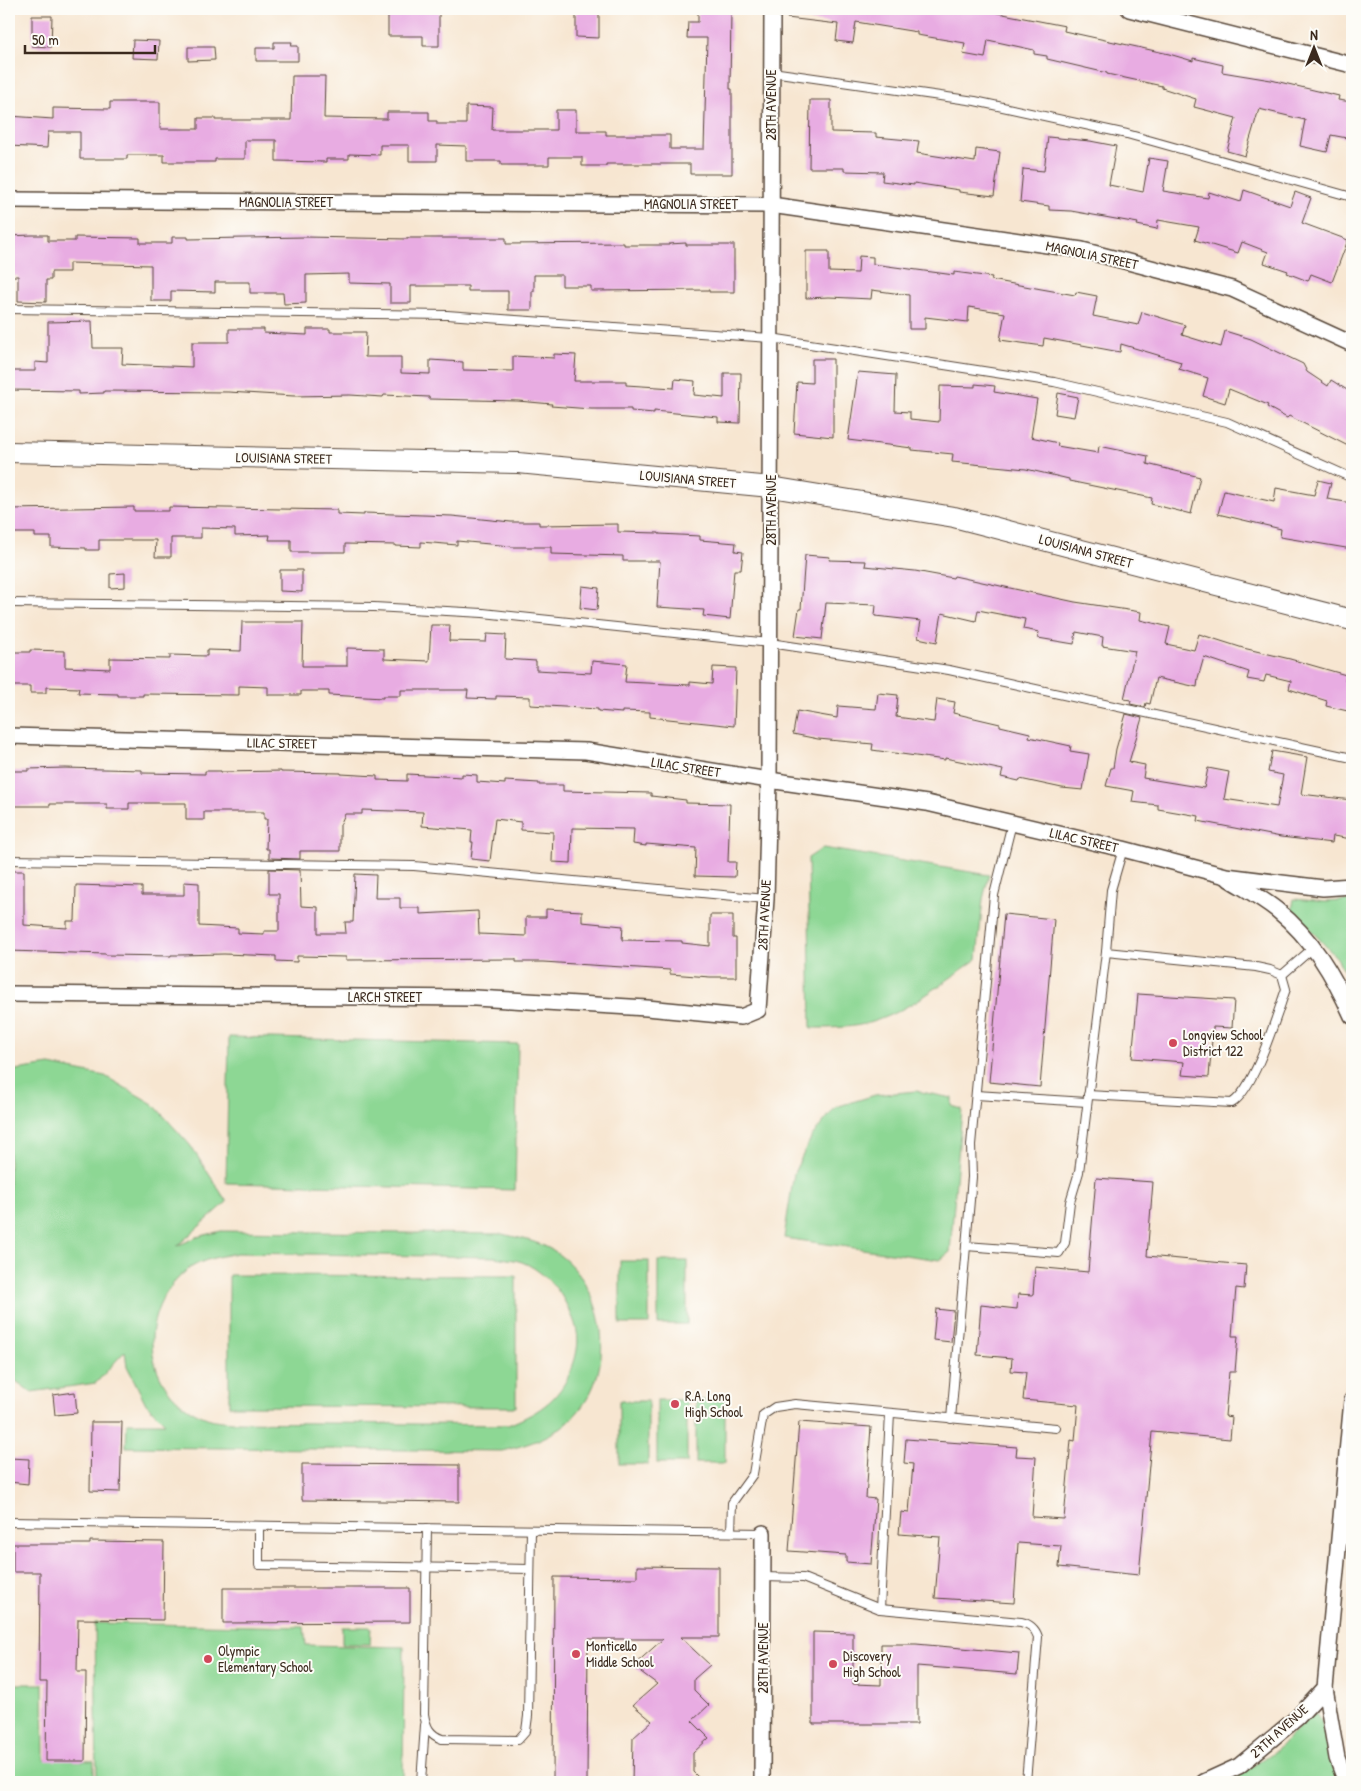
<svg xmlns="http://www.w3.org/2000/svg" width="1361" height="1791" font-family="'Patrick Hand',sans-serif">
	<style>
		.green { fill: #8dd794; stroke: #648059; fill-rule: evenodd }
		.building { fill: #e8ace2 }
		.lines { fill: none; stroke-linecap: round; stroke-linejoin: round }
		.service-casing { stroke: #574639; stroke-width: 10 }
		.minor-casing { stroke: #574639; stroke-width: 18 }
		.tertiary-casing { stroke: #574639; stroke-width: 22 }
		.service { stroke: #fff; stroke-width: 8 }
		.minor { stroke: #fff; stroke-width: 15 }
		.tertiary { stroke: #fff; stroke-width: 20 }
		.poi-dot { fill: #d1495b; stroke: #fdfcf7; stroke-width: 2 }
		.labels { text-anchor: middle; stroke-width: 4; stroke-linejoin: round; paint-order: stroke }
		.street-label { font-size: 14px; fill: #3b2a1e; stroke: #fdfcf7 }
		.poi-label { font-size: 14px; fill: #3b2a1e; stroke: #fdfcf7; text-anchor: start }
	</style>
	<rect width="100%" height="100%" fill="#fdfcf7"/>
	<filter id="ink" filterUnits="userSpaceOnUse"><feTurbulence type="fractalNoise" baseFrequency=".02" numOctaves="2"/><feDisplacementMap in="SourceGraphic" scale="10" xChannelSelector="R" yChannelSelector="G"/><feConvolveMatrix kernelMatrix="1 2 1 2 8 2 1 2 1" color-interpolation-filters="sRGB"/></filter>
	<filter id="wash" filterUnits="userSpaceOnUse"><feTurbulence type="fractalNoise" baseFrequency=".0096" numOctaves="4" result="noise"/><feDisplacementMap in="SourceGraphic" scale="20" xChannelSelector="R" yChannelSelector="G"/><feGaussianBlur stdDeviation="1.12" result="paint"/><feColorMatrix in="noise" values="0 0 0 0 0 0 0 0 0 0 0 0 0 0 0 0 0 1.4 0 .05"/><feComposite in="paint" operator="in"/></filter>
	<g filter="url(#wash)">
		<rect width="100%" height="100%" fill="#f7e6d1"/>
		<!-- green -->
		<g class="green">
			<path d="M823 848 989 875 983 899 977 959C942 983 907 1013 865 1024 847 1028 829 1028 811 1028L808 858Z"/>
			<path d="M1294 899 1326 902 1352 900V986L1337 958 1292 910Z"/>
			<path d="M229 1037 518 1044 515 1190 226 1183Z"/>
			<path d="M50 1065 105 1076 153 1104 190 1145 227 1202 177 1246 197 1237 221 1231 502 1234C519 1238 537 1241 552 1250 606 1283 619 1366 576 1414 556 1436 531 1444 502 1451L126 1447 127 1423H165L146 1404 127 1366 125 1351 96 1383 31 1392 9 1376V1071ZM237 1253 495 1257C504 1259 514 1259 522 1262 538 1268 556 1285 564 1300 569 1310 575 1320 577 1332 579 1341 577 1353 574 1362 563 1397 541 1412 508 1425L233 1422C225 1421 215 1421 207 1418 140 1393 134 1309 190 1268 204 1259 221 1256 237 1253Z"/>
			<path d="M916 1091 952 1098V1106L962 1109 950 1252 940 1260 784 1238 794 1173 812 1136 836 1107 875 1095Z"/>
			<rect x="620" y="1261" width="29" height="63"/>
			<rect x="658" y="1261" width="29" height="63"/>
			<path d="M229 1275 516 1276V1407L229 1406Z"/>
			<rect x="657" y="1400" width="30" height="63"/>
			<rect x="696" y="1400" width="29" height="63"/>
			<rect x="619" y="1401" width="29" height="63"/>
			<path d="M95 1623 304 1627 306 1645 404 1647 403 1782H97Z"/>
			<path d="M342 1627H371L370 1644H342Z"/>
			<path d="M9 1684H43L44 1760 94 1761V1782H9Z"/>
			<path d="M1316 1714 1321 1720 1338 1782H1229L1277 1750 1309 1717Z"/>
		</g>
		<g id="blocks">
			<!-- building -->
			<g class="building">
				<path d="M388 9H439V46H423V36H388Z"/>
				<path d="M576 9H599V38L576 37Z"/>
				<path d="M698 9H731L730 89H732V174H690V164H606V166H582V157H549V165H501V161H466V146L437 145V161H409V145H380V155L349 154V159H326V162L276 161V140H245V159H215V162H164V155H127V159H80V132H48L47 148 9 146V116L53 119V108L110 109V102H160V129H198V118H215V120H291L292 76H325L324 118 387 119V112H429V121H437V124H466V106L493 107 492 130H556V110H576V131H606V135H670V149H704L707 38H687L688 22H698Z"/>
				<path d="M787 9H927L943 12V9H986L994 10 993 12 1065 26 1064 31 1169 54 1193 61V58L1223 65 1222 72 1271 80 1339 96 1338 100 1352 102V139L1331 135 1327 152 1300 146 1305 120 1259 109 1245 156 1227 151 1236 118 1194 107 1196 99 1162 88V86L1107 74V73L1047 59V56L1034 54V50L988 40 985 58 963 54 965 43 917 35V32L856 22 853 43 836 41 838 24 787 18Z"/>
				<path d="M32 16H52L51 47 32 46Z"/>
				<path d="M133 40 159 41 158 59 132 58Z"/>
				<path d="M274 42H292L291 46H298V61H256V48H274Z"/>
				<path d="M188 47H214L215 60 188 61Z"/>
				<path d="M810 100H831V132L876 133V137L919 141 917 153 975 162 976 149 1000 152 994 196 959 192V190L914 183V185L882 181 883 172 844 171V168H809Z"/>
				<path d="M1048 137 1090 141 1116 146 1109 185 1143 192 1149 158 1168 161 1163 191 1208 198 1209 192 1241 202 1244 190 1290 206 1295 192 1311 198 1302 223 1348 240 1332 282 1311 274 1308 281 1287 273 1288 271 1264 263 1268 252 1242 242 1238 253 1195 240 1199 227 1158 220 1157 229 1137 225 1138 223 1071 211 1049 210V206L1020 202 1023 169 1044 171Z"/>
				<path d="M32 235H48V241H75V237L140 238V243H172V237H188V239L305 237 408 239V238H506V244L624 243V245H669V244L686 243V245H734V292H709V290L591 291V286H562V275H534V291H532V310H508V291H468V286H411V303H390V284L349 283V274L306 275V303L284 304 283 293H250V282H215V292L171 291V301H151V265L69 263V272H51V280H46V302L18 301V276H9V236Z"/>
				<path d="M806 251H829V272L858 273 859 256 873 257V264L954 275V272L992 277 991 280 1075 295 1076 292 1097 296 1093 316 1138 325 1142 312 1185 325 1182 335 1221 347 1225 331 1251 339 1303 364 1307 372 1328 386 1331 380 1352 393V448L1289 416 1287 418 1267 407 1268 405 1229 389 1225 403 1203 396 1208 378 1179 369 1181 362 1121 344 1120 352 1044 338 1043 346 1000 340 1005 313 969 307 968 322 925 317V329H909V295L872 290 871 299 829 297 806 298Z"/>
				<path d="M92 321 93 348H123L122 364 192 367V342H229V329H264V333L307 335V329H330V332H366L365 357H401V373L430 374V360L463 362V370L513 371V356L554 358V354L576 355 574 381H626V385L674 388 675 379 695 381 694 395 724 398V373H741L740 423 718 422V417L654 411V413L631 411V409H591L551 406 552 404 518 401 429 399V397L384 395 383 397 350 395 294 396 228 392 104 391V393L79 394V391L9 390V371H35V362L48 363V322Z"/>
				<path d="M812 359H833V437L794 433 797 382 812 383Z"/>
				<path d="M858 372 896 375 895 411 910 412V419L939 422 940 386 975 387V384L995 386 994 392 1037 399 1031 437 1058 443 1057 446 1098 453 1099 446 1148 456 1147 464 1200 477 1191 514 1151 504 1152 498 1069 481V479L1026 469 952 462 953 454 912 450V448L848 440Z"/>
				<path d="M1058 393 1078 397 1074 417 1055 414Z"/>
				<path d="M1318 480 1331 483 1327 499 1352 503V549L1280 537 1281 529 1218 514 1224 491 1274 502 1276 488 1314 495Z"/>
				<path d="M134 507V511H169V507L337 510V514L364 515V513L452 516 511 522H539V525L618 524V532L659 533V534L700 536V540L736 543 735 551 743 552 741 570H734L730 619 703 616 704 610 657 607 660 561H623V556L551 554V547H511V546L457 541V545L421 542V547L396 546V545L345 544V552H291V540H269L270 535 235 536V529L201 528V538H171V557H155L156 540H99V550H86V548L51 547V537H35V533H13V528H9V509Z"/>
				<path d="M805 555 830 557 829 560 866 561 865 566 915 571 953 578 954 576 1075 602 1141 612 1140 620 1170 627 1166 644 1194 650 1199 634 1243 648 1290 659 1346 675 1345 680 1352 682V712L1326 706 1327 701 1289 689 1291 681 1266 675 1264 682 1247 679 1249 672 1204 657 1198 678 1197 687 1156 678 1150 704 1146 703 1145 707 1130 704 1131 700 1124 699 1135 651 1102 646 1103 637 1076 632 1074 644 1038 638 1039 632 1023 629 1025 619 978 610 976 621 942 613 937 642 918 638 921 621 875 616 876 605 826 603 822 639 795 636 799 609H801Z"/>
				<path d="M280 570H302V592L280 591Z"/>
				<path d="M125 573V587L110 588V574Z"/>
				<path d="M582 586 599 588 597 610 580 608Z"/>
				<path d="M242 622H303L302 666H347V648L384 649V659L429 661 431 625H450L449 641 486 642 487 634 506 635 505 659 536 661V670L591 673 592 661 627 664 625 682 690 685V682L712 684 713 667 736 668 734 726 650 717V712L622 711V713L598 711V709L530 705V697L496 696V699L467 698 468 690H401V696H383V698L329 695V691H301V695H268V687L239 686V695L143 694V696H118V694L78 693 79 688 46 687V693H30V686H9V652H30V650L65 651V667L110 669V658L170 659V655L207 656V650L241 651Z"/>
				<path d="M878 693 898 695 896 717 934 722 937 699 955 702 953 713 1000 724V726L1030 733 1029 737 1071 746 1070 751 1089 754 1083 790 1062 788 1020 779 1019 781 1001 777 1003 770 945 758V760L872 750 873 744 818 739 793 734 797 711 837 718 838 706 876 709Z"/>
				<path d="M1126 714 1142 718 1129 762 1145 765 1143 778 1204 788 1208 768 1229 772 1224 799 1277 807 1283 775 1268 772 1272 751 1307 757 1301 794 1352 800V839L1333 836 1332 843 1281 837 1198 821 1199 816 1158 809V805L1132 802 1134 791 1106 786 1111 768H1113L1116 749Z"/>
				<path d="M65 768 142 770V773L205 774V771H221V772L281 771V772L341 773V774L377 776V780L407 781V774L462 777V774L477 775V782L505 784V781L539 783V785H563V791L651 793V796L686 800V803L730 804 728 862H736L735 877 695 876 696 848 646 844V846L633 844 634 829 572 828 571 863 552 862 553 832 521 830V822L495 819 490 861 471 859 473 842H471L472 830 422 826 423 812 362 810V814H345L340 825V851H300V859L269 858V849H266L267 819H264V812H204V820H186V803H129V809H107V804H50V806H9V771H28V769Z"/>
				<path d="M269 869 300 870 301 906 318 907V933H346L345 922H353L355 874 376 875 375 898H400V908H420V914L478 911 479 934 526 936V917H546V909L582 911V922L623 926 622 940 682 941V943L710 946V915H733V938H736V977H710L670 974V970L543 962H516V959L346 960V957L297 956V962L276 961V956L224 954 179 955H171V956L106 955V954L9 951V871H24V925L67 928V921H75L76 885 142 887V895H184V882L199 883V926L238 928V933L264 934V931H279V894H269Z"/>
				<path d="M1004 914 1054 919 1040 1087 989 1082Z"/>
				<path d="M1138 994 1234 1000 1232 1028 1213 1027 1209 1077 1182 1075 1184 1062 1132 1058Z"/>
				<path d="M1096 1178 1153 1182 1147 1256 1246 1265 1244 1289 1236 1288 1232 1336H1238L1235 1372H1229L1225 1416 1232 1417 1230 1439 1152 1432 1139 1575 1059 1567 1061 1546 1018 1543 1014 1603 935 1598 940 1537 899 1534 901 1512 909 1513 913 1464 904 1463 906 1439 1017 1447 1016 1456 1036 1457 1032 1517 1064 1519 1071 1440 1075 1441 1078 1405 1023 1400 1026 1372 1011 1371 1012 1358 977 1355 981 1305 1017 1309 1018 1294 1033 1295 1035 1267 1088 1272Z"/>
				<path d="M936 1309 954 1311 951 1342 933 1340Z"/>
				<path d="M75 1392 77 1413 55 1415 53 1395Z"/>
				<path d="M91 1422H122L120 1492 90 1491Z"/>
				<path d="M799 1422 871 1427 866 1498 876 1499 871 1564 846 1562V1555L789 1551Z"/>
				<path d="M9 1458 29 1459 28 1484 9 1482Z"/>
				<path d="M302 1464 459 1465V1502L302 1500Z"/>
				<path d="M90 1541 164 1542 163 1620 78 1619 77 1672H86L85 1761H46L47 1682H39L40 1572H13V1544H90Z"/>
				<path d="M637 1566 719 1567V1637H680L710 1665 694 1679V1690L709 1705 692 1721 709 1738 693 1753V1772L703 1782H632L633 1738 652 1721 633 1705 657 1684 633 1666 663 1639H588L587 1782H553L554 1577 637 1578Z"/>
				<path d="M223 1588H410V1622L223 1623Z"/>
				<path d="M813 1632 853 1633V1684L881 1685V1644H916L1019 1653 1017 1674 917 1666V1724H813Z"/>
			</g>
		</g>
	</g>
	<g filter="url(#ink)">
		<use href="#blocks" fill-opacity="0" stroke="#574639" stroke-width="1"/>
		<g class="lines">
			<!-- service casing -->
			<g class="service-casing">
				<g id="service">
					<path d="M772 72 975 101 1127 134 1352 197"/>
					<path d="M9 309 447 315 771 338 1054 382 1227 422 1352 478"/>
					<path d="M9 603 374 607 483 613 770 643 949 670 1352 758"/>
					<path d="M9 860 414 866 766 899"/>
					<path d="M1282 975 1314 947"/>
					<path d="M976 1095 1087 1102"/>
					<path d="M1088 1095 1232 1103C1255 1088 1276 1017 1286 989L1282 975 1270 970 1256 967 1106 952"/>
					<path d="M966 1246 1059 1253 1065 1243 1070 1202 1079 1172 1106 952 1111 890 1123 849"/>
					<path d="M951 1419 972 1177 971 1145 994 895 1012 823"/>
					<path d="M9 1522 763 1533"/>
					<path d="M259 1526V1565L530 1569"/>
					<path d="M427 1528 424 1714C426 1727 430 1735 442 1739L518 1740 526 1731 528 1716 531 1530"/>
					<path d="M731 1532 732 1503 753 1474 763 1415 775 1407 795 1404 1056 1428"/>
					<path d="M763 1577 803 1578 880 1609 1021 1622C1030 1624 1035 1628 1038 1637L1026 1782"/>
					<path d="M880 1609 890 1414"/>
					<path d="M421 1782 425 1725"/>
				</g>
			</g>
			<!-- minor casing -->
			<g class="minor-casing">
				<g id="minor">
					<path d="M1129 9 1352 65"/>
					<path d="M9 200 771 205 1082 250 1232 289 1352 344"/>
					<path d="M9 736 586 751 769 780 927 803 1123 849 1226 876 1323 888 1352 886"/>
					<path d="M1229 879C1245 889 1262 898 1277 910 1312 938 1334 976 1352 1016"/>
					<path d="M9 994 475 998 647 1008 741 1017 758 1010 766 899 769 780 772 9"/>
					<path d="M1325 1688 1337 1758 1346 1782"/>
					<path d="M762 1782 763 1533"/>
					<path d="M1204 1782 1239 1766 1298 1717 1325 1688 1352 1400"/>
				</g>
			</g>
			<!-- tertiary casing -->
			<g class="tertiary-casing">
				<path id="tertiary" d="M9 452 518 463 771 487 954 517 1352 620"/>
			</g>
			<!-- service -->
			<use href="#service" class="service"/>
			<!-- minor -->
			<use href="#minor" class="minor"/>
			<!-- tertiary -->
			<use href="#tertiary" class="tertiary"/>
		</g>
	</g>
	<!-- markers -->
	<g class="poi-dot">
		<circle cx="1173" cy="1043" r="5"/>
		<circle cx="675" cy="1404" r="5"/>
		<circle cx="576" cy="1654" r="5"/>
		<circle cx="208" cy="1659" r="5"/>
		<circle cx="833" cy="1664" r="5"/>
	</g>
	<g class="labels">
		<!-- street labels -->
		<g class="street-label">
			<text transform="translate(771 105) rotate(-90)" y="5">28TH AVENUE</text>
			<text x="286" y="207">MAGNOLIA STREET</text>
			<text x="691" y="209">MAGNOLIA STREET</text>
			<text transform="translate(1092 255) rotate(12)" y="5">MAGNOLIA STREET</text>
			<text transform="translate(284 458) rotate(1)" y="5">LOUISIANA STREET</text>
			<text transform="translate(688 479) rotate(5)" y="5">LOUISIANA STREET</text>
			<text transform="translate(771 510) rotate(-90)" y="5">28TH AVENUE</text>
			<text transform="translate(1086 551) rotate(15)" y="5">LOUISIANA STREET</text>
			<text transform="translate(282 743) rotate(1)" y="5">LILAC STREET</text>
			<text transform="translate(686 767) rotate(9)" y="5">LILAC STREET</text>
			<text transform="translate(1084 840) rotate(13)" y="5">LILAC STREET</text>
			<text transform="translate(764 915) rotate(-87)" y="5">28TH AVENUE</text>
			<text x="385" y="1002">LARCH STREET</text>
			<text transform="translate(763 1658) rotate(-90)" y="5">28TH AVENUE</text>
			<text transform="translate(1279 1731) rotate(-42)" y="5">27TH AVENUE</text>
		</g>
		<!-- poi labels -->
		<g class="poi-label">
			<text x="1183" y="1040">Longview School<tspan x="1183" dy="16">District 122</tspan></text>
			<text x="685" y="1401">R.A. Long<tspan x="685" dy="16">High School</tspan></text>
			<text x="586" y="1651">Monticello<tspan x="586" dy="16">Middle School</tspan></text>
			<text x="218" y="1656">Olympic<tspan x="218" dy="16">Elementary School</tspan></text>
			<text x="843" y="1661">Discovery<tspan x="843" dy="16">High School</tspan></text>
		</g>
	</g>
	<!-- margin -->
	<rect width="1361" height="1791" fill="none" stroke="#fdfcf7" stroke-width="30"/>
	<!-- north arrow -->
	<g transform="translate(1314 48)" stroke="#fdfcf7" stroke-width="4" paint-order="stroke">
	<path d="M0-4L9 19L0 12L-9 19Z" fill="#3b2a1e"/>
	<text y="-8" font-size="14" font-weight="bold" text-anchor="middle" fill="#3b2a1e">N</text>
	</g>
	<!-- scale -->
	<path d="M25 45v8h130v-8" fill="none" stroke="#3b2a1e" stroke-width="2.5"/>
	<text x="32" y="45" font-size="15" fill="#3b2a1e" stroke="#fdfcf7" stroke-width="4" paint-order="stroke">50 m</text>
</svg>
